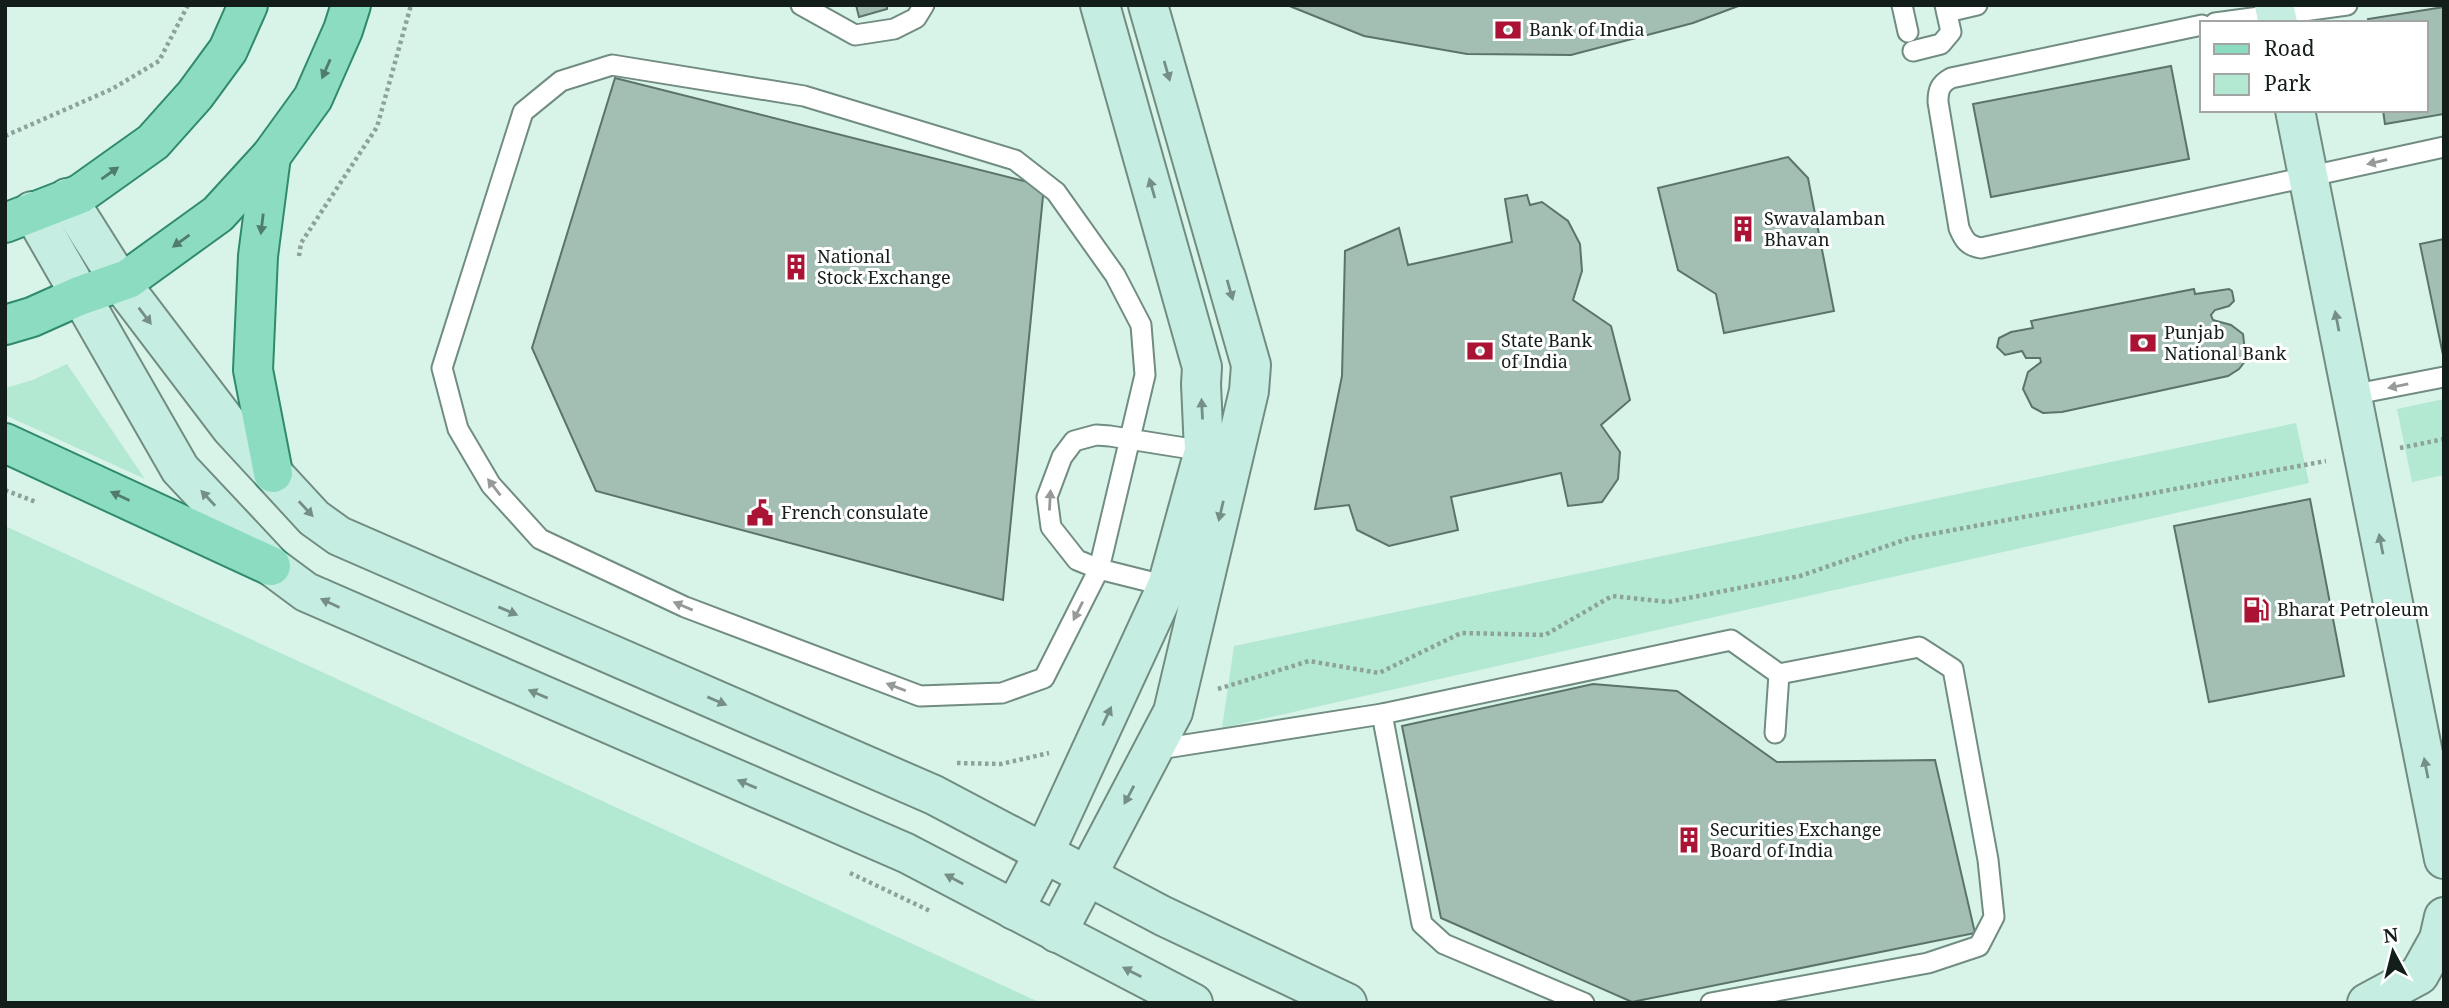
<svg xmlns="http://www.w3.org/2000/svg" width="2449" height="1008" font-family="'Noto Serif',serif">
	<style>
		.green { fill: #b3e8d2 }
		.building { fill: #a3beb3; stroke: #5a7469; stroke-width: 2 }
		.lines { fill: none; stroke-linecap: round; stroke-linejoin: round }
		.lane-casing { stroke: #718c81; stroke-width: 23 }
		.secondary-casing { stroke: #718c81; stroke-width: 42 }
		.primary-casing { stroke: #308a6d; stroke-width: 42 }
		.path { stroke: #8da299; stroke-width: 4.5; stroke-dasharray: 3.5 3.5; stroke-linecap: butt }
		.lane { stroke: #fff; stroke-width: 19 }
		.secondary { stroke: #c6ede1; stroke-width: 38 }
		.primary { stroke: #8cdcc2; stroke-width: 38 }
		.oneway { fill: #507c6e }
		.oneway2 { fill: #758f87 }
		.oneway3 { fill: #959998 }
		.labels { text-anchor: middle; stroke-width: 6; stroke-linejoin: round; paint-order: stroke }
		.poi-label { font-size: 18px; fill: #131d19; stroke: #fff; text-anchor: start }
	</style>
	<rect width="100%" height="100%" fill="#d8f4e8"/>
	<!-- green -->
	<g class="green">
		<path d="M67 364 145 479 5 415V388L33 380Z"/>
		<path d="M2444 399V475L2412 482 2397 409Z"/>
		<path d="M2296 423 2309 483 1222 728 1234 646Z"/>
		<path d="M5 526 1041 1003H5Z"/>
	</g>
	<!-- building -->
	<g class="building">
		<path d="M856 5H887V9L859 17Z"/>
		<path d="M1287 5H1741L1693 23 1571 55 1467 54 1364 36Z"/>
		<path d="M2444 7V114L2385 124 2383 110H2426V23H2369L2368 19Z"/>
		<path d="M2171 66 2189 159 1991 197 1973 104Z"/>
		<path d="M615 78 1044 186 1003 600 596 491 532 348Z"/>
		<path d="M1788 157 1808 178 1834 311 1724 333 1716 294 1678 270 1658 188Z"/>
		<path d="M1527 195 1530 205 1542 202 1568 221 1580 244 1582 271 1573 300 1611 326 1630 400 1601 425 1620 452 1618 479 1602 502 1568 506 1561 473 1451 497 1458 530 1389 546 1357 530 1349 505 1315 509 1342 376 1345 251 1399 228 1408 265 1512 242 1505 199Z"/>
		<path d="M2444 239V355H2443L2420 244Z"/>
		<path d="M2194 289 2195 294 2229 289 2232 291 2234 301 2229 306 2215 310 2211 315 2213 320 2231 325 2243 334 2246 360 2239 369 2228 376 2062 412 2043 413 2032 407 2023 389 2028 372 2041 362 2040 358H2026L2022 351 2005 355 1997 347 1999 338 2011 332 2033 328 2031 321Z"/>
		<path d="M2310 499 2344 676 2209 702 2174 526Z"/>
		<path d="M1593 684 1677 691 1777 762 1935 760 1975 933 1632 1002 1441 918 1402 726Z"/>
	</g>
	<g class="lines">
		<!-- lane casing -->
		<g class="lane-casing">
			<g id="lane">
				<path d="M801 5 855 35 894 29 916 18 924 5"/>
				<path d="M1902 5 1908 32"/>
				<path d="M1947 12 1977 5"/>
				<path d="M2215 23 2347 5"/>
				<path d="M2202 25 1951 78C1940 84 1938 90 1938 102L1959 228C1964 240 1968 246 1981 248L2444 147"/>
				<path d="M1913 51 1941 44 1951 32 1945 5"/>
				<path d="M2351 395 2444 377"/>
				<path d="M1167 586 1099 569 1044 678 1002 693 920 696 685 607 540 539 491 485 458 429 442 368 523 112 561 81 612 65 804 96 1015 160 1056 192 1115 275 1141 325 1145 375 1099 569 1077 560 1051 527 1047 497 1062 457 1074 441 1096 435 1110 436 1204 451"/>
				<path d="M1382 714 1422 924 1444 944 1584 1003"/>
				<path d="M1775 733 1779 674"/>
				<path d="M1153 750 1382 714 1731 640 1779 674 1919 647 1953 669 1988 860 1994 917 1979 946 1928 963 1711 1003"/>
			</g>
		</g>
		<!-- secondary casing -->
		<g class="secondary-casing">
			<g id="secondary">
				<path d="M2274 5 2278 23"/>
				<path d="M2295 110 2444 859"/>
				<path d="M67 198 120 282 231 428 314 518 339 536 934 795 1163 916 1347 1003"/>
				<path d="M32 211 180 469 271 566 306 592 906 853 1193 1003"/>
				<path d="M1014 910 1044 853 1167 586 1204 451 1201 384 1202 367 1100 5"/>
				<path d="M1057 933 1173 712 1249 391 1251 365 1148 5"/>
				<path d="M2367 1003 2419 975 2439 939 2444 917"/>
			</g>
		</g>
		<!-- primary casing -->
		<g class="primary-casing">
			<g id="primary">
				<path d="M271 156 258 256 253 370 273 473"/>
				<path d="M5 223 80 194 153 142 195 95 228 50 248 5"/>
				<path d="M5 325 32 317 79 296 128 279 218 214 271 156 313 98 343 30 351 5"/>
				<path d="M5 443 271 566"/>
			</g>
		</g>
		<!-- path -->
		<g class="path">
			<path d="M5 136 112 89 159 61 188 5"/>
			<path d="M299 256 301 243 377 127 411 5"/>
			<path d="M2400 448 2444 439"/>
			<path d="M5 490 36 502"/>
			<path d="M1218 689 1309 661 1379 673 1461 633 1545 635 1612 596 1668 602 1800 576 1910 538 2326 461"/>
			<path d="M957 763 1001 764 1049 753"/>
			<path d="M850 873 930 911"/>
		</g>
		<!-- lane -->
		<use href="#lane" class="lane"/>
		<!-- secondary -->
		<use href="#secondary" class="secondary"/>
		<!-- primary -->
		<use href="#primary" class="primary"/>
	</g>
	<!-- one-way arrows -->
	<defs><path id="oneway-solid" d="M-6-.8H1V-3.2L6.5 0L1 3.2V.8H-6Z" transform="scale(1.75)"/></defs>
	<g class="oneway">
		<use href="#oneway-solid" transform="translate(326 69) rotate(114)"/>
		<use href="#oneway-solid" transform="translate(110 173) rotate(-35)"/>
		<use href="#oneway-solid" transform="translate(262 224) rotate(97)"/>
		<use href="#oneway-solid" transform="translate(181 241) rotate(144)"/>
		<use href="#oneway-solid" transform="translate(120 496) rotate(-155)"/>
	</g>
	<g class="oneway2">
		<use href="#oneway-solid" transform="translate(1167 71) rotate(74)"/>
		<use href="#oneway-solid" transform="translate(1152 188) rotate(-106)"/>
		<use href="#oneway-solid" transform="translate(1230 290) rotate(74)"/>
		<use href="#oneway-solid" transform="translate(145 316) rotate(53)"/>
		<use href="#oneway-solid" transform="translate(2337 321) rotate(-101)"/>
		<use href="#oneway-solid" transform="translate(1202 409) rotate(-93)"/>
		<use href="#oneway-solid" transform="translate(208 498) rotate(-133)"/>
		<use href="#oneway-solid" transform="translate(306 509) rotate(47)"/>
		<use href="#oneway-solid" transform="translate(1221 511) rotate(103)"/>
		<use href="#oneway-solid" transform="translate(2381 544) rotate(-101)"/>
		<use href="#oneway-solid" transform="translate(330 603) rotate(-155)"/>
		<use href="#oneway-solid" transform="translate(508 611) rotate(23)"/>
		<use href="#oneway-solid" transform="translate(538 694) rotate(-157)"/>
		<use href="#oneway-solid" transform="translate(717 701) rotate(23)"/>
		<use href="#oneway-solid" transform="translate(1107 716) rotate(-65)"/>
		<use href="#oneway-solid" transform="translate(2426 768) rotate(-101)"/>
		<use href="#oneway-solid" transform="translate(747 784) rotate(-157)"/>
		<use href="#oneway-solid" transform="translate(1129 795) rotate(118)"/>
		<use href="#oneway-solid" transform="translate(954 879) rotate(-152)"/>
		<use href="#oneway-solid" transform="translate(1132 972) rotate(-153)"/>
	</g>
	<g class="oneway3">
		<use href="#oneway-solid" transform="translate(2377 162) rotate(167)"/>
		<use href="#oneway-solid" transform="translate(2398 386) rotate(168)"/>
		<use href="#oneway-solid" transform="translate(494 487) rotate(-128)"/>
		<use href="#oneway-solid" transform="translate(1050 500) rotate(-87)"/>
		<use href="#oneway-solid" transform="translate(683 606) rotate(-157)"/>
		<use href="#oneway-solid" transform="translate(1078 611) rotate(117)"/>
		<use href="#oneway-solid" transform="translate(896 687) rotate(-159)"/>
	</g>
	<!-- icons -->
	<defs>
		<g id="bank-bare" transform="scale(2.1)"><path d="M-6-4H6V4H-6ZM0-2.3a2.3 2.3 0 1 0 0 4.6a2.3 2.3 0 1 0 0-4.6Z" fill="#aa1333" stroke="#fff" stroke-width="2.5" paint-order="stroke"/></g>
		<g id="building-bare" transform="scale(2.1)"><path d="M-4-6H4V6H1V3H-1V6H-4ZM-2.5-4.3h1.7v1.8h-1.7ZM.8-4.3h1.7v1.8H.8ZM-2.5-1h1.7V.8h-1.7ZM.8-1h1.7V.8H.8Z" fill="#aa1333" stroke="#fff" stroke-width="2.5" paint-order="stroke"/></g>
		<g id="civic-bare" transform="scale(2.1)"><path d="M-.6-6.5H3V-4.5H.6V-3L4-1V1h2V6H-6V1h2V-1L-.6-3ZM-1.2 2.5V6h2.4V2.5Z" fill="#aa1333" stroke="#fff" stroke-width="2.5" paint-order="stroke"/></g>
		<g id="fuel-bare" transform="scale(2.1)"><path d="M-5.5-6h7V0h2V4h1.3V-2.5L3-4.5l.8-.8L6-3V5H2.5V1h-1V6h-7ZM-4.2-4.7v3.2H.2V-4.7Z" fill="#aa1333" stroke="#fff" stroke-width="2.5" paint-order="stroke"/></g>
	</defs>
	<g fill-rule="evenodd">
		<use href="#bank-bare" x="1508" y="30"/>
		<use href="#building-bare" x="1743" y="229"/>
		<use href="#building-bare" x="796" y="267"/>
		<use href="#bank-bare" x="2143" y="343"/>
		<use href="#bank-bare" x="1480" y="351"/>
		<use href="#civic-bare" x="760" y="513"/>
		<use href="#fuel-bare" x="2256" y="610"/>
		<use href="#building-bare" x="1689" y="840"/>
	</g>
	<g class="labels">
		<!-- poi labels -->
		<g class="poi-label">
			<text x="1529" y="36">Bank of India</text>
			<text x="1764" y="225">Swavalamban<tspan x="1764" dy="21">Bhavan</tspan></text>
			<text x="817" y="263">National<tspan x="817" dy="21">Stock Exchange</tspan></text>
			<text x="2164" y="339">Punjab<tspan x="2164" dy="21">National Bank</tspan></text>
			<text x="1501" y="347">State Bank<tspan x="1501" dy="21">of India</tspan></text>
			<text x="781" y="519">French consulate</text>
			<text x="2277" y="616">Bharat Petroleum</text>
			<text x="1710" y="836">Securities Exchange<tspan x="1710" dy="21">Board of India</tspan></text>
		</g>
	</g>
	<!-- border -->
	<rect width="2449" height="1008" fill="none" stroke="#131d19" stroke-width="14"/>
	<!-- legend -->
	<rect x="2200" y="21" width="228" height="91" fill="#ffffff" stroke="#a1a5a3" stroke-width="2"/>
	<rect x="2214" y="44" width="35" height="10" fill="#8cdcc2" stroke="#a1a5a3" stroke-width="2"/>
	<text x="2264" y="56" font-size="21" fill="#131d19">Road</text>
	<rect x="2214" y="74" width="35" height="21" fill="#b3e8d2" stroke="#a1a5a3" stroke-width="2"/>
	<text x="2264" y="91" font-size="21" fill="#131d19">Park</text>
	<!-- north arrow -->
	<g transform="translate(2393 952) rotate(353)" stroke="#ffffff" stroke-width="5" paint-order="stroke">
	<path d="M0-5L12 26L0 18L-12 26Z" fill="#131d19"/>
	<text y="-10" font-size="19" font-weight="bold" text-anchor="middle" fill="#131d19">N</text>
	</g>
</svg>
